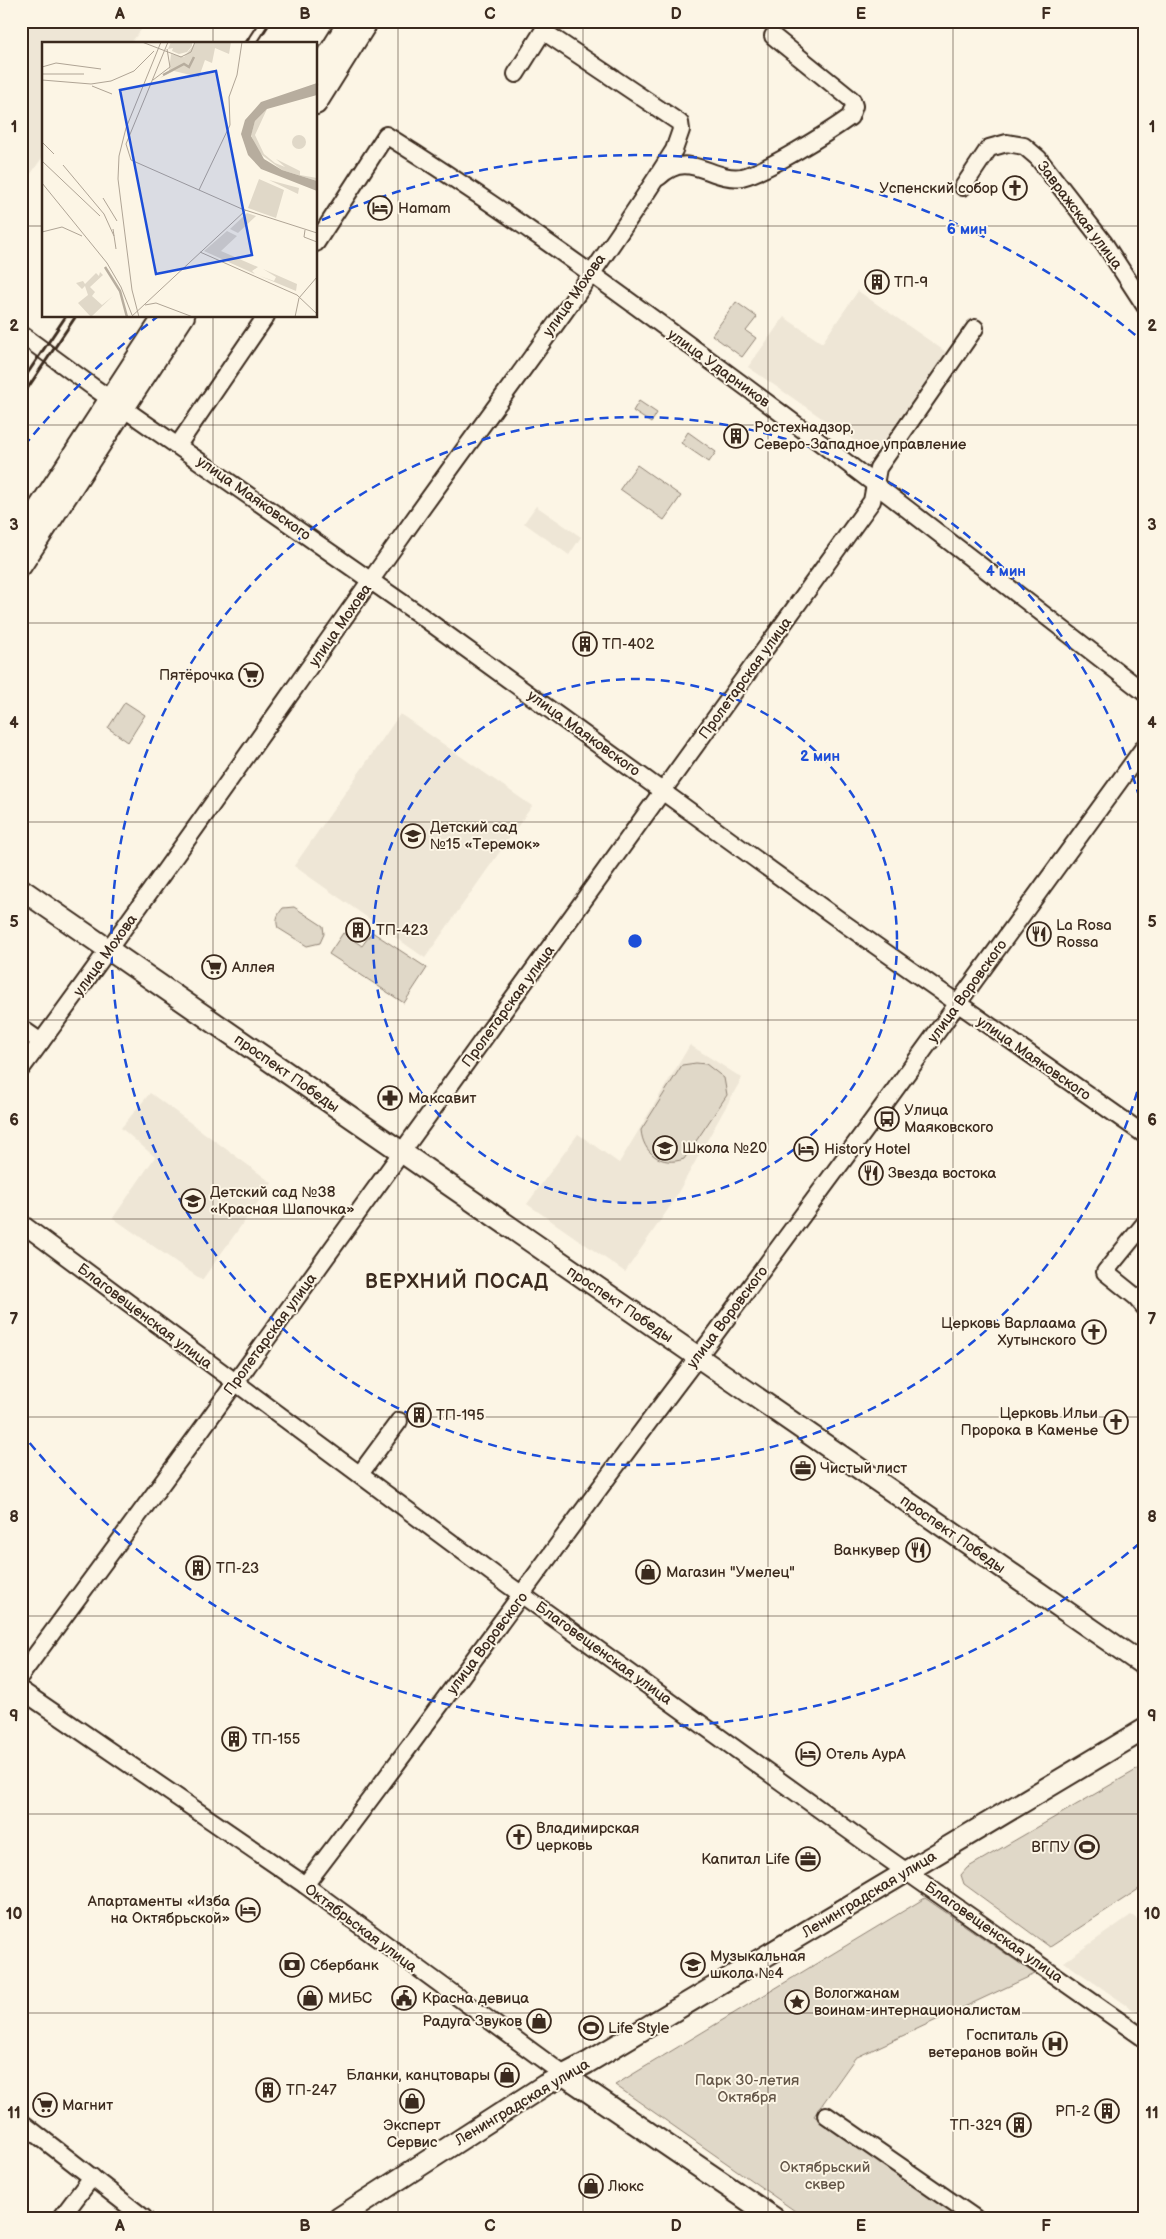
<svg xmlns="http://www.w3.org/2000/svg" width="1166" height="2239" font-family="'Balsamiq Sans',sans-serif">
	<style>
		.built { fill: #eee6d6 }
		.green { fill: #e0d8c8; stroke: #8e8173 }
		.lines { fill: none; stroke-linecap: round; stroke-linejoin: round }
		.minor-casing { stroke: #3b2a1e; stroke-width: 20 }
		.major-casing { stroke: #3b2a1e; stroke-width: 24 }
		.minor { stroke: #fcf5e5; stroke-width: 16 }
		.major { stroke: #fcf5e5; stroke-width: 20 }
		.rail { stroke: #3b2a1e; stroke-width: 3 }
		.grid { fill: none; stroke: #3b2a1e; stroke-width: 1; stroke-opacity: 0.55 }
		.ring { fill: none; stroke: #1d4ed8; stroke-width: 2.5; stroke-dasharray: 9 6 }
		.labels { text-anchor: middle; stroke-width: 4; stroke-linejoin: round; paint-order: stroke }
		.poi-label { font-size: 15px; fill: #3b2a1e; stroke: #fcf5e5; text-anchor: start }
		.street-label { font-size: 15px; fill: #3b2a1e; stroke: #fcf5e5 }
		.park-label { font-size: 15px; fill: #645648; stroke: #fcf5e5 }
		.district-label { font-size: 20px; font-weight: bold; letter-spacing: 1px; fill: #3b2a1e; stroke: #fcf5e5 }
		.inset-river { fill: none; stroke: #b7ad9e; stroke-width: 2.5 }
		.inset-road { fill: none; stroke: #afa495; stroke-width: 1 }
		.view { fill: #1d4ed8; fill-opacity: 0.15; stroke: #1d4ed8; stroke-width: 2.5 }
		.inset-edge { fill: none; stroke: #3b2a1e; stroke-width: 2.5 }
		.centre { fill: #1d4ed8; stroke: #fcf5e5; stroke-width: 2.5 }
		.ring-label { font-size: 15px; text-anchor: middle; font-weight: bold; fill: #1d4ed8; stroke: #fcf5e5; stroke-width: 4; stroke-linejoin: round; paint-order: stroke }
		.neatline { fill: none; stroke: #3b2a1e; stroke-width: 2 }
		.grid-label { font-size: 16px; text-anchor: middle; font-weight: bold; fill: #3b2a1e }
	</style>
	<rect width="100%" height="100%" fill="#fcf5e5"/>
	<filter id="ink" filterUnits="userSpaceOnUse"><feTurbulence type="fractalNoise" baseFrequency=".02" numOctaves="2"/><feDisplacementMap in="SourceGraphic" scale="10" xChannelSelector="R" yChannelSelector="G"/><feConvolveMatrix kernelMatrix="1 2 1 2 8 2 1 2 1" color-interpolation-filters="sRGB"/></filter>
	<g filter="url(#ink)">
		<!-- built -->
		<g class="built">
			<path d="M21 21H148L130 44H44V155L21 188Z"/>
			<path d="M858 291 946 352 875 455 748 367 784 317 822 343Z"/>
			<path d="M536 506 581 537 569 555 524 523Z"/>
			<path d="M400 714 532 806 425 958 294 866Z"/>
			<path d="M690 1045 742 1078 671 1205 625 1272 527 1204 578 1134 619 1163Z"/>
			<path d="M150 1093 272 1183 202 1280 113 1218 155 1157 121 1128Z"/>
			<path d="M1131 1915 1145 1924V2018L1064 1962Z"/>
		</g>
		<!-- green -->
		<g class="green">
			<path d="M736 302 757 317 746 331 756 338 742 357 712 335Z"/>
			<path d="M639 401 657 413 651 423 633 411Z"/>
			<path d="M688 432 716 452 709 462 681 443Z"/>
			<path d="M637 465 681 496 664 520 620 489Z"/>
			<path d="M125 702 145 715 128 742 108 728Z"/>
			<path d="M294 907 323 926 324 934 320 943 307 946 278 928C275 919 278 914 283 908Z"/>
			<path d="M372 932 427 968 404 1003 329 954 343 933 362 946Z"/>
			<path d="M696 1063 706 1064 724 1078 727 1095 684 1159C661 1167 643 1153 641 1130L682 1065Z"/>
			<path d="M1145 1765V1885L1050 1947 964 1884 961 1875 967 1868Z"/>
			<path d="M925 1898 1035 1974 855 2058 814 2116 962 2218H805L615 2085Z"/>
		</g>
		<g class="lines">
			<!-- minor casing -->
			<g class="minor-casing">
				<g id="minor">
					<path d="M659 177C689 148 711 182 742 177 766 172 829 132 850 117L854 106 852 100 773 36"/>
					<path d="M963 187 989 148 1007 143 1024 146 1038 158 1104 243 1145 306"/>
					<path d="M316 243 386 135C492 201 593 274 693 348 846 460 995 577 1145 693"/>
					<path d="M21 334 93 387 417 613 845 924 1145 1135"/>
					<path d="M178 445 266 316"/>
					<path d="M21 1028 41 1042"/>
					<path d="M21 1069C151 894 274 716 400 539 491 410 590 284 674 150L681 130 680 123 543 31 516 74"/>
					<path d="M21 1223 507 1584 887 1858 1145 2039"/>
					<path d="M1145 1223 1105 1272 1136 1297 1145 1308"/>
					<path d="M360 1474 399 1421"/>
					<path d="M21 1675 196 1437 872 501 878 468 975 328"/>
					<path d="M21 1690 305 1885 564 2075"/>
					<path d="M305 1885C443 1706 572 1521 710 1341L878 1113 1145 746"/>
					<path d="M826 2115 975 2218"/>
					<path d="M21 2122 144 2218"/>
					<path d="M61 2218 92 2177"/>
				</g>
			</g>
			<!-- major casing -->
			<g class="major-casing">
				<g id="major">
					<path d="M316 74 349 21"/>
					<path d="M316 104 368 21"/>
					<path d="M21 535 164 316"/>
					<path d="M21 566 184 316"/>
					<path d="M21 889 1145 1666"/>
					<path d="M564 2075 774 2218"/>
					<path d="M339 2218 545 2085 587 2063 1145 1729"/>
				</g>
			</g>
			<!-- minor -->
			<use href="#minor" class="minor"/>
			<!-- major -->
			<use href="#major" class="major"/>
			<!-- rail -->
			<g class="rail">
				<path d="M245 44 260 21"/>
				<path d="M256 44 271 21"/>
				<path d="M21 383 66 316"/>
				<path d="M21 398 76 316"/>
			</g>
		</g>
	</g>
	<!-- grid -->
	<path class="grid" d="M213 21V44M398 21V2218M583 21V2218M768 21V2218M953 21V2218M21 226H44M316 226H1145M213 316V2218M21 425H1145M21 623H1145M21 822H1145M21 1020H1145M21 1219H1145M21 1417H1145M21 1616H1145M21 1814H1145M21 2013H1145"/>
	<!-- distance rings -->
	<g class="ring">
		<circle cx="635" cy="941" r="262"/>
		<path d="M1145 1063A524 524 0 1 1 1145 819"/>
		<path d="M1140 1543A786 786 0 0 1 24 1436M24 446A786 786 0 0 1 157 317M322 220A786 786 0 0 1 1140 339"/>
	</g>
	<!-- icons -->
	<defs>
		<g id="church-ring" transform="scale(1.25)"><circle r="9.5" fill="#fcf5e5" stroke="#3b2a1e" stroke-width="1.5"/><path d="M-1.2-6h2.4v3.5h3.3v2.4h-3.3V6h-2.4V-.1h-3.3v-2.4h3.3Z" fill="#3b2a1e"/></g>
		<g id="hotel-ring" transform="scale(1.25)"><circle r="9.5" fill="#fcf5e5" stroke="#3b2a1e" stroke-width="1.5"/><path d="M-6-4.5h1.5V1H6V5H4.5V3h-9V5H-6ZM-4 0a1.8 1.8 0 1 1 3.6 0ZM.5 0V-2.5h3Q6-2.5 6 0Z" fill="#3b2a1e"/></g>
		<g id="building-ring" transform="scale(1.25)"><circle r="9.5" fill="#fcf5e5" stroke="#3b2a1e" stroke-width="1.5"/><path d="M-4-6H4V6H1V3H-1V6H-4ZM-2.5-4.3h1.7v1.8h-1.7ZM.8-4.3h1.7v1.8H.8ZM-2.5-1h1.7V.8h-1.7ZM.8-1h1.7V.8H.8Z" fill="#3b2a1e"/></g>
		<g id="supermarket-ring" transform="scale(1.25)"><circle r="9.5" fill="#fcf5e5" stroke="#3b2a1e" stroke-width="1.5"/><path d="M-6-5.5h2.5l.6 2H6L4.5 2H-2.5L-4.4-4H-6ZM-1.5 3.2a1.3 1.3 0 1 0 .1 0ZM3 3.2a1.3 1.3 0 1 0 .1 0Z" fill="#3b2a1e"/></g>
		<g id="school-ring" transform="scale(1.25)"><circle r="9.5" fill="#fcf5e5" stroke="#3b2a1e" stroke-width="1.5"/><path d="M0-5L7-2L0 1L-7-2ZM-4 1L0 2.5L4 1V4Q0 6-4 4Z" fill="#3b2a1e"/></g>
		<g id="restaurant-ring" transform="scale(1.25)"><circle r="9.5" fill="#fcf5e5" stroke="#3b2a1e" stroke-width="1.5"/><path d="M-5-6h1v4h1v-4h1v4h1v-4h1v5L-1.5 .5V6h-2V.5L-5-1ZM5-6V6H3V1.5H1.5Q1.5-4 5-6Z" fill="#3b2a1e"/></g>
		<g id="pharmacy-ring" transform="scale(1.25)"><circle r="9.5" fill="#fcf5e5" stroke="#3b2a1e" stroke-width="1.5"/><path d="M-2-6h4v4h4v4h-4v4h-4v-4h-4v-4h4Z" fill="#3b2a1e"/></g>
		<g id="bus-ring" transform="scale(1.25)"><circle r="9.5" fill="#fcf5e5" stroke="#3b2a1e" stroke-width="1.5"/><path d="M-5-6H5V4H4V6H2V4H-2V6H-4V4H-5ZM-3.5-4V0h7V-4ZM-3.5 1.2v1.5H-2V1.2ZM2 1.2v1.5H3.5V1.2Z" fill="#3b2a1e"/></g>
		<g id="office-ring" transform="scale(1.25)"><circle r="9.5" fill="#fcf5e5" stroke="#3b2a1e" stroke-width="1.5"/><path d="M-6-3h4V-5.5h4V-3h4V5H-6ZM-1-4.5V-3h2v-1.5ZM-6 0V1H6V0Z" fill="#3b2a1e"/></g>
		<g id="shop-ring" transform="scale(1.25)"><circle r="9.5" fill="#fcf5e5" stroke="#3b2a1e" stroke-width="1.5"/><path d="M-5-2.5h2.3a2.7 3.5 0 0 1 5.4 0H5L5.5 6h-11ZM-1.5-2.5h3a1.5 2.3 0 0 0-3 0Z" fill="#3b2a1e"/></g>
		<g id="stadium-ring" transform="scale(1.25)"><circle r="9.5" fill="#fcf5e5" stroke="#3b2a1e" stroke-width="1.5"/><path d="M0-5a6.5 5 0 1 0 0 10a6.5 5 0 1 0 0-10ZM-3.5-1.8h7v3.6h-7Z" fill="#3b2a1e"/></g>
		<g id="bank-ring" transform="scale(1.25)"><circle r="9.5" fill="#fcf5e5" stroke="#3b2a1e" stroke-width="1.5"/><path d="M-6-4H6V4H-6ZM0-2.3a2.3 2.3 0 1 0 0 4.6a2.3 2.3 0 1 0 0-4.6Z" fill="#3b2a1e"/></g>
		<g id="civic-ring" transform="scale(1.25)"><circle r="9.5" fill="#fcf5e5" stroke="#3b2a1e" stroke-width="1.5"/><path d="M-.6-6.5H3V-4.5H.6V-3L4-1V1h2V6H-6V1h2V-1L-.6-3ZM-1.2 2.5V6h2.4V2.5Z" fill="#3b2a1e"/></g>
		<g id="sight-ring" transform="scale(1.25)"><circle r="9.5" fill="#fcf5e5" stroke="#3b2a1e" stroke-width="1.5"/><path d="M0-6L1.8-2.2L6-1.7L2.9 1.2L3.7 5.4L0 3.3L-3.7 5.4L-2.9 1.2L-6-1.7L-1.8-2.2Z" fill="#3b2a1e"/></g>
		<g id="hospital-ring" transform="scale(1.25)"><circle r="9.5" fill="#fcf5e5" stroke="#3b2a1e" stroke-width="1.5"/><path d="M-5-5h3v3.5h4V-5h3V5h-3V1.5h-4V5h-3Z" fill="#3b2a1e"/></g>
	</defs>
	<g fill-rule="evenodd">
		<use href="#church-ring" x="1015" y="188"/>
		<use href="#hotel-ring" x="380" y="208"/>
		<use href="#building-ring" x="877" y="282"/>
		<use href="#building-ring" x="736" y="436"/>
		<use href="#building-ring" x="585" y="644"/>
		<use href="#supermarket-ring" x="251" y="675"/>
		<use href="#school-ring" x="413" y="836"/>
		<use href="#building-ring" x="358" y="930"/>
		<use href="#restaurant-ring" x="1039" y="934"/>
		<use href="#supermarket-ring" x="214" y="967"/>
		<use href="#pharmacy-ring" x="390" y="1098"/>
		<use href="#bus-ring" x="887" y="1119"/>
		<use href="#school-ring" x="665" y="1148"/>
		<use href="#hotel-ring" x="806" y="1149"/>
		<use href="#restaurant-ring" x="871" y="1173"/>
		<use href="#school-ring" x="193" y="1201"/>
		<use href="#church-ring" x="1094" y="1332"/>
		<use href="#building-ring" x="419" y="1415"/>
		<use href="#church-ring" x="1116" y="1422"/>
		<use href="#office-ring" x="803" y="1468"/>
		<use href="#restaurant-ring" x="918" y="1550"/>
		<use href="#building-ring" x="198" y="1568"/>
		<use href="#shop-ring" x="648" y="1572"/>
		<use href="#building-ring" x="234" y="1739"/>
		<use href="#hotel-ring" x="808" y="1754"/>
		<use href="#church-ring" x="519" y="1837"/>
		<use href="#stadium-ring" x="1087" y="1847"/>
		<use href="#office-ring" x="808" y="1859"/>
		<use href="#hotel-ring" x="248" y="1910"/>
		<use href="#bank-ring" x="292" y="1965"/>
		<use href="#school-ring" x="693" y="1965"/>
		<use href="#shop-ring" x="310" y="1998"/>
		<use href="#civic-ring" x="404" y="1998"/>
		<use href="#sight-ring" x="797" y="2002"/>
		<use href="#shop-ring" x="539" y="2021"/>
		<use href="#stadium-ring" x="591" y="2028"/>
		<use href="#hospital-ring" x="1055" y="2044"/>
		<use href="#shop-ring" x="507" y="2075"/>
		<use href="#building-ring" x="268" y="2090"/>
		<use href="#shop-ring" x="412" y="2101"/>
		<use href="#supermarket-ring" x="45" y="2105"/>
		<use href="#building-ring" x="1107" y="2111"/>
		<use href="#building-ring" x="1019" y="2125"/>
		<use href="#shop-ring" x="591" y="2186"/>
	</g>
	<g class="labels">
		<!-- poi labels -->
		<g class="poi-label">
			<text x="998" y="193" text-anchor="end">Успенский собор</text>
			<text x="398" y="213">Hamam</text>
			<text x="894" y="287">ТП-9</text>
			<text x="754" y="432">Ростехнадзор,<tspan x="754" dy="17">Северо-Западное управление</tspan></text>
			<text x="602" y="649">ТП-402</text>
			<text x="234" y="680" text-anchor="end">Пятёрочка</text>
			<text x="430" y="832">Детский сад<tspan x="430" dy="17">№15 «Теремок»</tspan></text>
			<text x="1056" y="930">La Rosa<tspan x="1056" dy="17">Rossa</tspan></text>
			<text x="376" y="935">ТП-423</text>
			<text x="232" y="972">Аллея</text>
			<text x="408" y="1103">Максавит</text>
			<text x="904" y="1115">Улица<tspan x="904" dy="17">Маяковского</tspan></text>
			<text x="682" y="1153">Школа №20</text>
			<text x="824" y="1154">History Hotel</text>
			<text x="888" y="1178">Звезда востока</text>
			<text x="210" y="1197">Детский сад №38<tspan x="210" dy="17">«Красная Шапочка»</tspan></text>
			<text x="1076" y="1328" text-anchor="end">Церковь Варлаама<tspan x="1076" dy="17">Хутынского</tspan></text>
			<text x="1098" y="1418" text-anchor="end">Церковь Ильи<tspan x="1098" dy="17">Пророка в Каменье</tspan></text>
			<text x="436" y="1420">ТП-195</text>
			<text x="820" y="1473">Чистый лист</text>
			<text x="900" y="1555" text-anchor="end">Ванкувер</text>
			<text x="216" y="1573">ТП-23</text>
			<text x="666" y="1577">Магазин "Умелец"</text>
			<text x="252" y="1744">ТП-155</text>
			<text x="826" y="1759">Отель АурА</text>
			<text x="536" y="1833">Владимирская<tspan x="536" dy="17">церковь</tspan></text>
			<text x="1070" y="1852" text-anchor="end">ВГПУ</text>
			<text x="790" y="1864" text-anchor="end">Капитал Life</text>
			<text x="230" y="1906" text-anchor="end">Апартаменты «Изба<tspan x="230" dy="17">на Октябрьской»</tspan></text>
			<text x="710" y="1961">Музыкальная<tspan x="710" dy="17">школа №4</tspan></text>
			<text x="310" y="1970">Сбербанк</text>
			<text x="814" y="1998">Вологжанам<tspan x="814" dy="17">воинам-интернационалистам</tspan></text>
			<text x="328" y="2003">МИБС</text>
			<text x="422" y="2003">Красна девица</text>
			<text x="522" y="2026" text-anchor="end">Радуга Звуков</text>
			<text x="608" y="2033">Life Style</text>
			<text x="1038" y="2040" text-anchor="end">Госпиталь<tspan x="1038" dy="17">ветеранов войн</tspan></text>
			<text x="490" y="2080" text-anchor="end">Бланки, канцтовары</text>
			<text x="286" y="2095">ТП-247</text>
			<text x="62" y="2110">Магнит</text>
			<text x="1090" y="2116" text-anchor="end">РП-2</text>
			<text x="412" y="2130" text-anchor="middle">Эксперт<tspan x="412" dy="17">Сервис</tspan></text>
			<text x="1002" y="2130" text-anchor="end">ТП-329</text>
			<text x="608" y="2191">Люкс</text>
		</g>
		<!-- street labels -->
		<g class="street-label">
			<text transform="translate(1080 215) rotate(53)" y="5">Завражская улица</text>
			<text transform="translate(574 295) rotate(-55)" y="5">улица Мохова</text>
			<text transform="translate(719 368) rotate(36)" y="5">улица Ударников</text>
			<text transform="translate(254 498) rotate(35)" y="5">улица Маяковского</text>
			<text transform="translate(340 625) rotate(-55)" y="5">улица Мохова</text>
			<text transform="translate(745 678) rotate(-54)" y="5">Пролетарская улица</text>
			<text transform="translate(584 733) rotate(36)" y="5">улица Маяковского</text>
			<text transform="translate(105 955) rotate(-54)" y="5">улица Мохова</text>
			<text transform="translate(967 991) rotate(-54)" y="5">улица Воровского</text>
			<text transform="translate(508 1006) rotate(-54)" y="5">Пролетарская улица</text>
			<text transform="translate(1034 1058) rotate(35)" y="5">улица Маяковского</text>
			<text transform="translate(287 1073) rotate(35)" y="5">проспект Победы</text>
			<text transform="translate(620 1304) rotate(34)" y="5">проспект Победы</text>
			<text transform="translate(145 1316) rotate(37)" y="5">Благовещенская улица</text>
			<text transform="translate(727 1317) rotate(-53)" y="5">улица Воровского</text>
			<text transform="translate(270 1334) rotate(-54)" y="5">Пролетарская улица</text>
			<text transform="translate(953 1534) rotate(35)" y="5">проспект Победы</text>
			<text transform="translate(487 1643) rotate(-53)" y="5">улица Воровского</text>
			<text transform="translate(604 1653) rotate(36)" y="5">Благовещенская улица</text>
			<text transform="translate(869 1894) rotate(-31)" y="5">Ленинградская улица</text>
			<text transform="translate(361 1928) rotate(37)" y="5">Октябрьская улица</text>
			<text transform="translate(994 1932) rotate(35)" y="5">Благовещенская улица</text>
			<text transform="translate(522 2102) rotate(-31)" y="5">Ленинградская улица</text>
		</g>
		<!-- park labels -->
		<g class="park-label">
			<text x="747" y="2085">Парк 30-летия<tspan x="747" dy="17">Октября</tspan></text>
			<text x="825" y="2172">Октябрьский<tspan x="825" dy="17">сквер</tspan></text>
		</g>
		<!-- district labels -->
		<g class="district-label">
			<text x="457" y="1288">ВЕРХНИЙ ПОСАД</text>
		</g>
	</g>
	<!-- overview -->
	<g transform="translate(42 42)">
		<rect width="275" height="275" fill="#fcf5e5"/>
		<path d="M129 0H150V4L145 10 137 12 130 9 131 6 126 7ZM154 0H189L187 12 173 6 170 21 163 18 157 35 132 29 118 36 127 29 129 12 142 15ZM225 67 213 93 222 112 233 121 243 125 234 117 258 129V133L275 136V139L240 128 216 110 209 93 213 79ZM250 100a7 7 0 1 1 14 0a7 7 0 1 1-14 0ZM217 137 242 148 234 176 206 166ZM227 138 257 146 256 152ZM205 171 214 174 196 191 188 187ZM185 189 195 194 179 209 216 225 210 229 213 232 162 209ZM221 227 255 242 254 249 218 234 232 239 234 235ZM58 230 61 233 48 245 53 250 50 254 60 263 71 254 49 275 36 261 46 253 43 244 40 247 34 241 41 239 43 242 54 231 57 234Z" fill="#e0d8c8"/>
		<path d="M275 41V53L225 67 213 79 209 94 222 117 240 128 275 139V149L219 127 206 113 199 92 203 78 219 60Z" fill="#b7ad9e"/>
		<path class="inset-river" d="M121 33 142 22 147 25 152 15M63 225 78 249 85 275"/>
		<path class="inset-road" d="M100 0 139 15 149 10 153 0M126 0 84 102 89 118 200 167 275 191M0 25 14 21 59 27M0 32H42M0 38 49 42 69 39 92 29 112 9M111 38 128 25 125 7M50 44 70 52M0 100 12 112M0 119 58 174M21 123 62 172 72 194M0 141 65 221 79 245 90 273M157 148 188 83 187 55 195 33 200 0M61 156 75 179M71 187 74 207M263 188 262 195 275 200M0 190 20 185 40 194M158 210 255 253 275 272M103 263 114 261 151 275M89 275 204 168M97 275 90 248 76 137 77 114 84 86 119 0M253 275 257 256 275 235"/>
		<path class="view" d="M174 29 210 213 114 232 78 48Z"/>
		<rect width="275" height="275" class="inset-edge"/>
	</g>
	<circle cx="635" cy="941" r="8" class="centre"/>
	<g class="ring-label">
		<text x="967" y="234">6 мин</text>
		<text x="1006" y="576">4 мин</text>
		<text x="820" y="761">2 мин</text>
	</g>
	<!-- margin -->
	<rect width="1166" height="2239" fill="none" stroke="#fcf5e5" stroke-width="55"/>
	<rect x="28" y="28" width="1110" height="2184" class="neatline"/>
	<g class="grid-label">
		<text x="120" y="19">A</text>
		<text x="305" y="19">B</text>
		<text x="490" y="19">C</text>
		<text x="676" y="19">D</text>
		<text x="861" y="19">E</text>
		<text x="1046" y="19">F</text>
		<text x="14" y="132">1</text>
		<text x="1152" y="132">1</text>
		<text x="14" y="331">2</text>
		<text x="1152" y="331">2</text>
		<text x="14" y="530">3</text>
		<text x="1152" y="530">3</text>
		<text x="14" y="728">4</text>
		<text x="1152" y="728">4</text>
		<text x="14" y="927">5</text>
		<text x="1152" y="927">5</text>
		<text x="14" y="1125">6</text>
		<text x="1152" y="1125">6</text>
		<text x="14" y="1324">7</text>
		<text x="1152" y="1324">7</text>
		<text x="14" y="1522">8</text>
		<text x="1152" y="1522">8</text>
		<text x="14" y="1721">9</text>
		<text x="1152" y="1721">9</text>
		<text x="14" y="1919">10</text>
		<text x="1152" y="1919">10</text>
		<text x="14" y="2118">11</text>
		<text x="1152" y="2118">11</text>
		<text x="120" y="2231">A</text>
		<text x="305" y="2231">B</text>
		<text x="490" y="2231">C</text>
		<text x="676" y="2231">D</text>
		<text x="861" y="2231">E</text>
		<text x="1046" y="2231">F</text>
	</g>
</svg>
